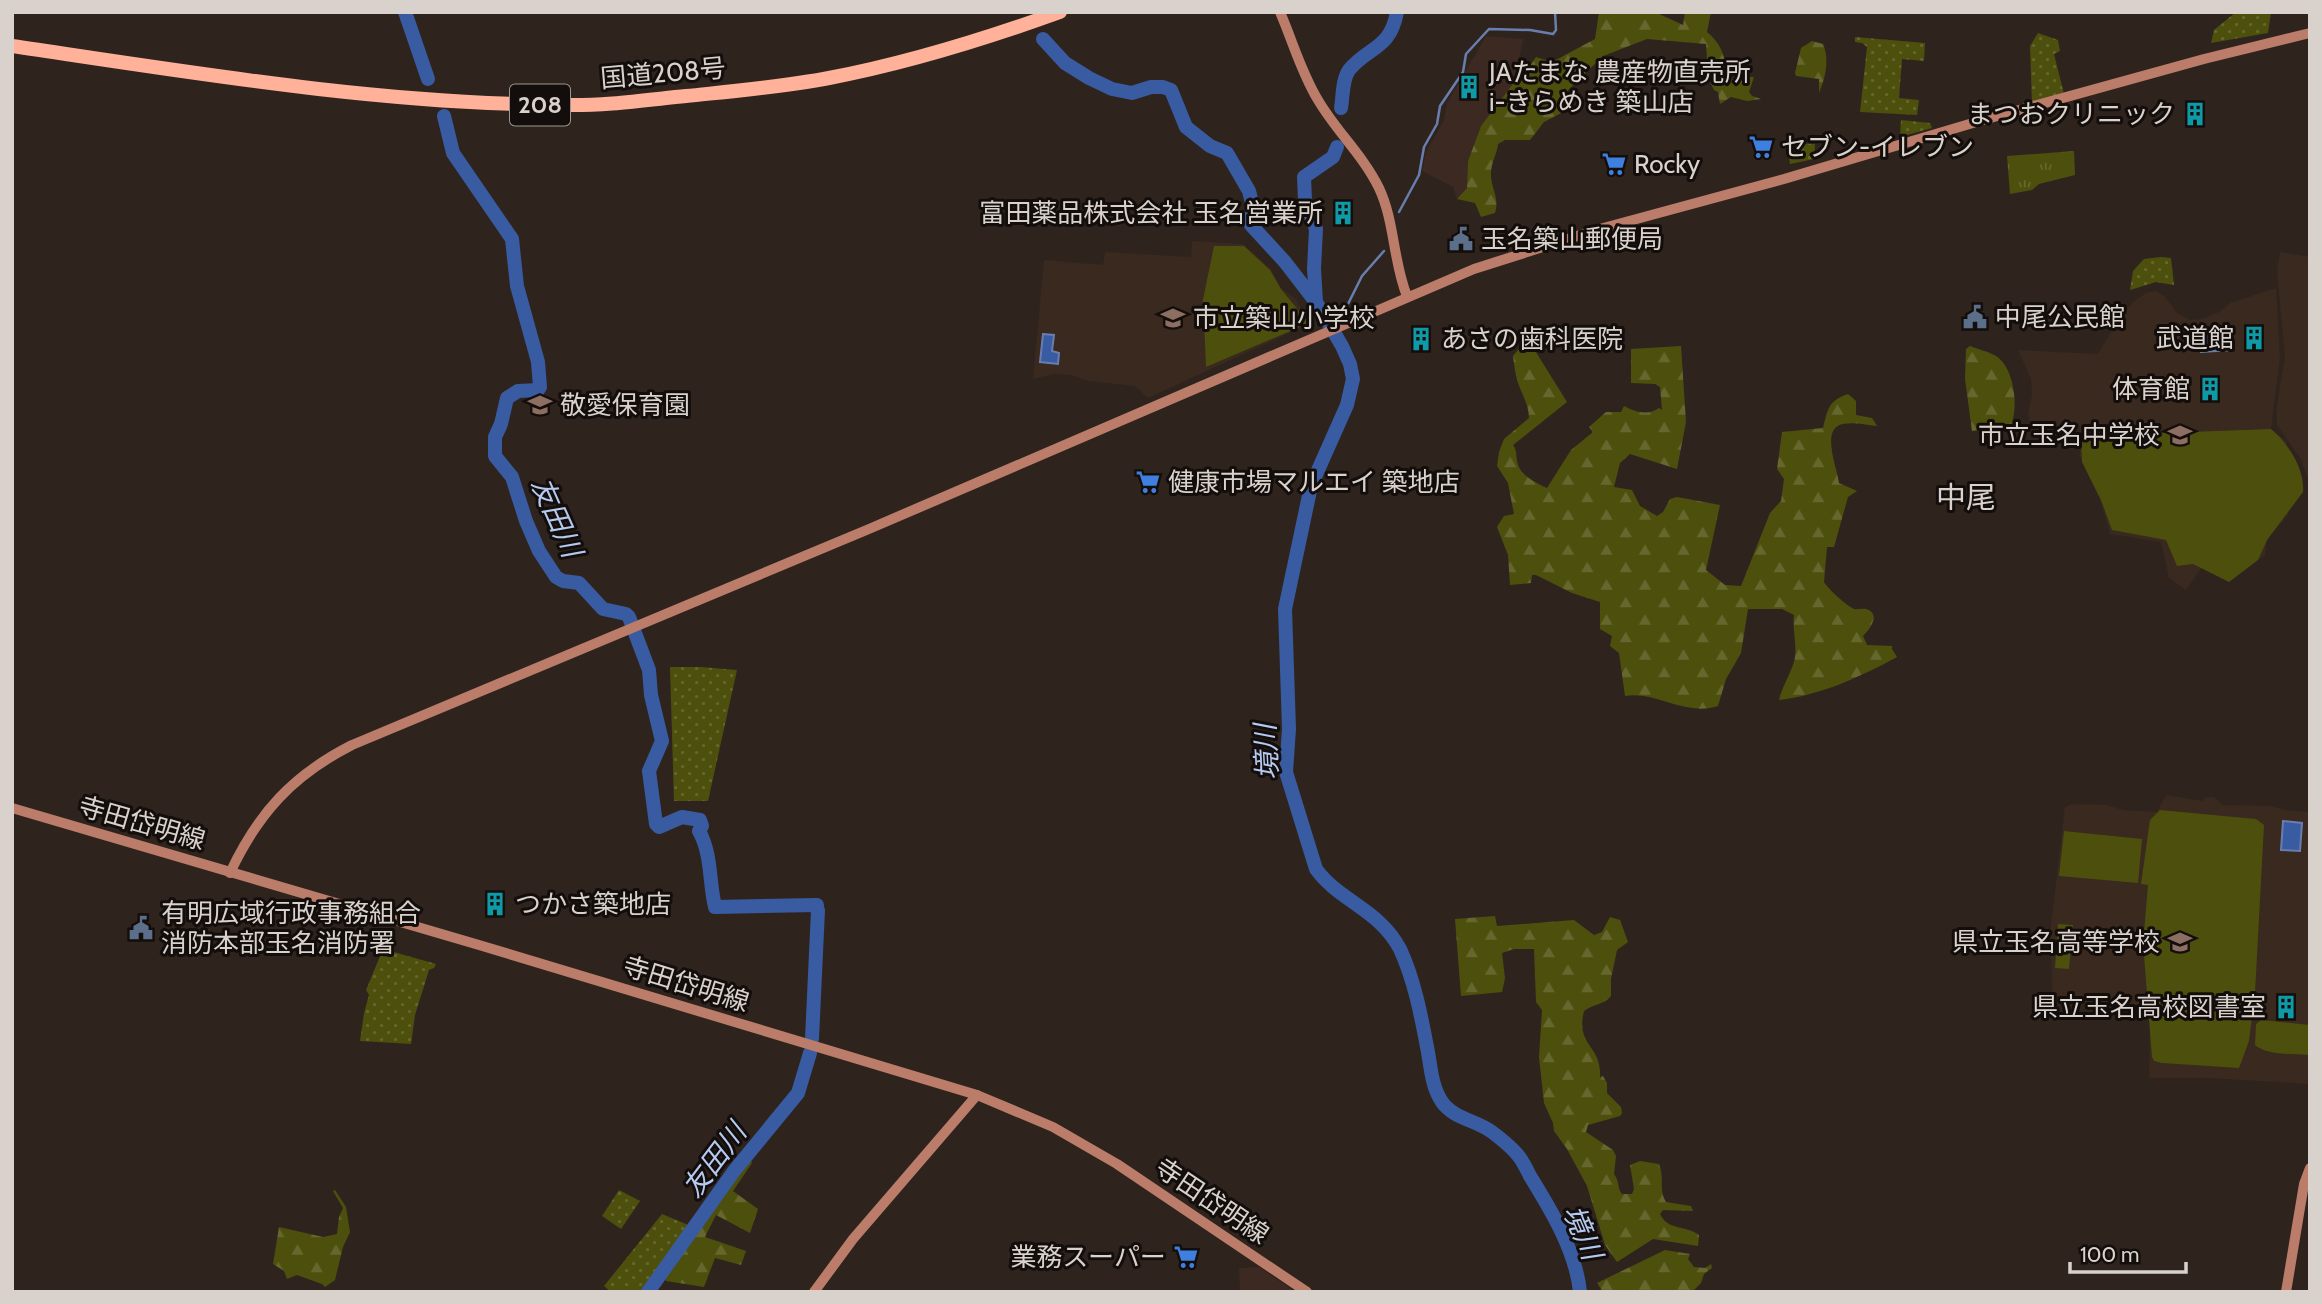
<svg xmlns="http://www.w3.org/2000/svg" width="2322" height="1304" font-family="Cabin,'Noto Sans JP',sans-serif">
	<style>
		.commercial { fill: #3b2922 }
		.built { fill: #39291e }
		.grass { fill: url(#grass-dots) }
		.forest { fill: url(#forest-firs) }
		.park { fill: url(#park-tufts) }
		.garden { fill: #4d4f0d }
		.water { fill: #395ba2; stroke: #697eaf; stroke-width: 2 }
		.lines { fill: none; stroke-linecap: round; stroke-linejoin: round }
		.stream { stroke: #697eaf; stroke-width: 2.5 }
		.river { stroke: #395ba2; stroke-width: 14 }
		.secondary { stroke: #bb7d6a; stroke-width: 10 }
		.highway { stroke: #ffb199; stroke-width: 14 }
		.labels { text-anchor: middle; stroke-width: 6; stroke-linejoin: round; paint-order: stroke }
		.shield { fill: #130e0b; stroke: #9d9692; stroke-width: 2 }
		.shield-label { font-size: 24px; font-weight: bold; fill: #d8d1cc }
		.poi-label { font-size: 26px; fill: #d8d1cc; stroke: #130e0b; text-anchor: start }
		.street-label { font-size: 26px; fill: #d8d1cc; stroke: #130e0b }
		.water-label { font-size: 28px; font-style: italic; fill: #b5c9f1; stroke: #130e0b }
		.quarter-label { font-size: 30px; fill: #d8d1cc; stroke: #130e0b }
	</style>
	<defs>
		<pattern id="grass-dots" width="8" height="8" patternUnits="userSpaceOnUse" patternTransform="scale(1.75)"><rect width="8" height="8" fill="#4d4f0d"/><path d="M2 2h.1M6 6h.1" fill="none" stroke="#66672f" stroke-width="1.8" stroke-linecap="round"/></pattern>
		<pattern id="forest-firs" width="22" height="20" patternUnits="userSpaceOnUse" patternTransform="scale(1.75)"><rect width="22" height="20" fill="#4d4f0d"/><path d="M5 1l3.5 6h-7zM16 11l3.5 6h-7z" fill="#66672f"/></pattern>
		<pattern id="park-tufts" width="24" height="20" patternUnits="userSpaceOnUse" patternTransform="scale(1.75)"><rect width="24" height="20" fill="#4d4f0d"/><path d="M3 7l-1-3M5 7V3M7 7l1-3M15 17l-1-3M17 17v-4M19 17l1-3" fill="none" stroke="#66672f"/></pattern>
	</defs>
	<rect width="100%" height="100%" fill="#2e241d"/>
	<!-- commercial -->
	<g class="commercial">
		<path d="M1486 36 1523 39 1515 81 1481 126 1468 161 1467 188 1457 199 1453 187 1422 171 1426 152 1444 120 1447 103Z"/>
		<path d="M1259 1267 1296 1292H1240L1239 1268Z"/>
	</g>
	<!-- built -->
	<g class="built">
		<path d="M1192 241 1243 244 1271 269 1280 287 1296 299 1309 324 1148 398 1135 386 1089 381 1070 375 1053 374 1033 379 1044 260 1103 265 1105 252 1191 257Z"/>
		<path d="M2280 252 2310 257V484L2300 458 2277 425V405L2285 356 2277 271Z"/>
		<path d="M2276 288 2280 357 2271 429 2287 442 2288 515 2267 540 2265 555 2237 576 2203 566 2186 590 2169 578 2161 542 2110 534 2100 500 2080 457V426H2035L2030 422 2028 414 2032 395 2031 379 2018 350 2098 354 2118 320 2133 302 2146 293 2156 291 2164 296 2177 313 2190 320 2203 319 2221 311 2230 303Z"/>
		<path d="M2166 795 2202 801 2206 797H2214L2222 805 2271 806 2284 810 2310 812V1084L2208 1078H2149L2150 1012 2097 1013 2093 1005 2053 1003 2050 933 2065 807 2072 804 2107 805 2123 810 2157 812Z"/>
	</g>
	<!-- grass -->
	<g class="grass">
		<path d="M2236 12H2271L2268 33 2211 43 2214 30Z"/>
		<path d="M2038 33 2058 40 2060 51 2054 54 2064 94 2032 104 2030 46Z"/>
		<path d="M1855 37 1925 43 1924 61 1902 59 1899 98 1919 100 1917 115 1860 112 1867 47 1862 43 1855 42Z"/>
		<path d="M1901 120 1930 123 1932 128 1900 137Z"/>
		<path d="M1791 143 1815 144 1814 159 1790 164 1788 150Z"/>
		<path d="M2161 257 2171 258 2174 285 2156 282 2130 290 2133 271 2144 259Z"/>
		<path d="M670 667H700L737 670 708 801H674Z"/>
		<path d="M383 949 436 964 434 968 429 970 415 1015 411 1044 360 1041 364 1013 369 995 366 990Z"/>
		<path d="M619 1190 640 1201 621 1229 602 1216Z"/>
		<path d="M662 1214 693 1227 647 1292H611L604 1286Z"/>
	</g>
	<!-- forest -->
	<g class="forest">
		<path d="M1599 12H1655L1683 25 1685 12H1711L1707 32C1725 47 1723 59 1732 79L1740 82 1746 77H1754L1749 92 1752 96 1761 99 1747 101 1731 97 1720 104 1718 92 1714 90 1711 84 1713 80 1707 59 1706 44 1647 39 1603 56 1560 98 1563 112 1544 122 1530 140H1505L1498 144C1497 154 1491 163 1491 173 1490 187 1500 197 1495 213L1481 217 1475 203 1457 199 1467 188 1468 161 1481 126 1515 81V74L1528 69 1536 57 1552 62 1595 39Z"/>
		<path d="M1812 41 1823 44C1830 60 1825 79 1819 93V79L1796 76 1795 73 1801 48Z"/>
		<path d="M1681 346 1686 422 1677 469 1630 454 1620 463 1614 487 1632 490 1640 506 1657 516 1663 512 1670 499 1677 497 1720 505 1706 570 1725 585 1741 586 1770 513 1781 501 1784 479 1777 469 1782 432 1823 428C1828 409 1828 401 1848 394L1856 401V415L1872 418 1877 426C1866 425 1854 422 1843 424 1820 428 1837 467 1839 483L1857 491 1848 497 1834 547H1827L1824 582C1828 589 1847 606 1854 609 1858 610 1862 608 1866 609 1882 614 1869 630 1863 636L1867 645 1892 646V649L1897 657C1860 677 1821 695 1779 700 1782 687 1790 675 1794 662 1798 647 1792 631 1794 615L1782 609H1748L1741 653 1726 679 1718 706C1685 717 1657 691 1625 696L1619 653 1610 646 1612 636 1600 629V602L1572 593 1536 575H1532L1531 583 1510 585 1508 555 1497 527 1504 516 1514 514 1508 483 1497 466 1499 452 1504 439 1529 418C1529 404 1521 393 1517 380 1515 372 1514 364 1513 356L1518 350 1534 349 1567 402 1513 445C1517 451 1516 454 1517 461 1519 475 1535 482 1547 488L1571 450 1593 432 1589 427 1606 412H1621L1624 406C1635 412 1648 416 1659 408L1662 410 1660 387 1655 384 1631 383V349Z"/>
		<path d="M1970 346C1978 349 1989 352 1996 356 2014 367 2019 407 2011 425L1972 431 1965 379 1966 349Z"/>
		<path d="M1495 916 1497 926 1574 920 1594 935 1602 932 1610 917 1620 920 1628 942 1617 950 1611 979V996C1604 1005 1593 1004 1584 1011 1575 1046 1602 1045 1600 1077L1603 1076 1607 1083V1093L1621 1107 1622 1113 1620 1116 1588 1125 1586 1132 1613 1150 1616 1156 1614 1174C1620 1182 1617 1188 1622 1194H1632L1634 1189 1630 1165 1640 1161 1659 1164C1665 1179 1658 1189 1666 1202L1691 1206 1693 1211 1663 1210 1660 1214C1668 1231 1686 1225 1699 1235L1698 1246 1653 1239 1617 1262 1605 1245 1587 1186 1567 1149 1554 1131 1553 1123 1544 1103 1539 1057 1542 1010 1536 1002 1534 949H1514L1502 953 1505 978 1502 992 1461 996 1455 919Z"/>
		<path d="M749 1155 752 1163 733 1191 758 1209 750 1233 716 1215 705 1237 746 1251 741 1265 715 1258 704 1287 666 1281 664 1275 671 1263Z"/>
		<path d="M335 1190 346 1207 350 1232 343 1247 335 1280 325 1287 322 1284 297 1275 287 1279 284 1271 273 1264 279 1227 323 1237 337 1234 339 1217 343 1208 333 1191Z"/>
		<path d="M1665 1250 1690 1254 1688 1259 1694 1267 1705 1268 1711 1264 1712 1268 1704 1274 1701 1283 1692 1292H1603L1597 1283Z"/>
	</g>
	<!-- park -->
	<path class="park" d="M2074 151 2075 175 2039 184 2032 190 2010 194 2007 156Z"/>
	<!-- garden -->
	<g class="garden">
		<path d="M1214 246H1244L1270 270 1281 289 1309 323 1206 367 1204 321 1201 309Z"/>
		<path d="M2271 429C2288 443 2305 469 2303 492L2267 540 2258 560 2229 582 2193 564 2177 566 2166 540 2112 530 2101 500 2082 462 2081 436Z"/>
		<path d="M2160 810 2256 819 2264 825 2255 993 2249 1041 2239 1068 2162 1063 2154 1061 2152 1057 2143 943 2148 885 2141 884 2150 820Z"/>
		<path d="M2064 831 2142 839 2138 883 2059 876Z"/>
		<path d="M2058 924 2073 925 2069 969 2055 968Z"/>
		<path d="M2261 1020 2310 1025V1053L2308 1055C2291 1053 2268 1056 2255 1045L2256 1024Z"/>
	</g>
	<!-- water -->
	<g class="water">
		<path d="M2232 329 2233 350 2201 352 2200 330Z"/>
		<path d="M1043 334 1054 335 1052 351 1059 353 1058 364 1040 362Z"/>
		<path d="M2283 821 2302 823 2300 851 2281 850Z"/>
	</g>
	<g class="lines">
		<!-- stream -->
		<g class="stream">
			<path d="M1399 212 1419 175 1424 147 1437 124 1440 106 1463 72 1466 54 1489 29 1530 30 1553 34 1556 30 1555 12"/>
			<path d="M1338 313 1344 312 1362 276 1384 251"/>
			<path d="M1326 321 1329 319"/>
		</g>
		<!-- river -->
		<g class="river">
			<path d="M405 12 428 79"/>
			<path d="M1043 39 1065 63 1089 78 1112 89 1132 93 1151 87H1163L1171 90 1186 127 1210 146 1227 153 1249 191 1253 207 1250 217 1251 225 1285 262 1315 301"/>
			<path d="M1341 108C1343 97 1342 80 1349 70 1369 46 1390 50 1397 12"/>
			<path d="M444 116 453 153 512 239 517 286 538 362 540 387 538 390 518 391 507 398 501 424 495 437V456L512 477 526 521 539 551 556 577 563 581 579 583 603 609 626 614 629 617 649 670 651 695 662 741 649 771 656 824 659 827 682 817 700 820 702 826 699 831C712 854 709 883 715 907L817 905"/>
			<path d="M1337 147 1333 157 1304 177 1305 200 1316 229 1314 269 1316 302 1342 346 1350 364 1353 379 1347 405 1311 486 1285 609 1289 729 1286 772 1316 869C1339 901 1379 909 1400 949 1414 979 1421 1015 1427 1047 1431 1066 1431 1086 1442 1102 1454 1119 1476 1120 1492 1132 1500 1138 1509 1145 1516 1153 1522 1159 1526 1168 1530 1176 1551 1210 1576 1251 1580 1292"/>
			<path d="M812 1039 818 910"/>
			<path d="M648 1292 734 1171 798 1093 810 1053"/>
		</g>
		<!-- secondary -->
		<g class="secondary">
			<path d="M1280 12C1293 42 1301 72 1318 100 1336 131 1363 155 1379 188 1395 222 1393 262 1407 296"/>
			<path d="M12 808 479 945 977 1095 1053 1127 1117 1164 1307 1292"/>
			<path d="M230 873C258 813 293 775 352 745L869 529 1474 269 1596 230 1784 179 1983 120 2204 59 2310 33"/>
			<path d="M814 1292 853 1239 977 1095"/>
			<path d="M2286 1292 2304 1184 2310 1168"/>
		</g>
		<!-- highway -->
		<path class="highway" d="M12 46C195 73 379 104 564 105 605 106 646 100 686 96 734 91 782 87 829 78 908 63 985 39 1060 12"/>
	</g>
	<!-- icons -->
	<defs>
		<g id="building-bare" transform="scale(1.89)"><path d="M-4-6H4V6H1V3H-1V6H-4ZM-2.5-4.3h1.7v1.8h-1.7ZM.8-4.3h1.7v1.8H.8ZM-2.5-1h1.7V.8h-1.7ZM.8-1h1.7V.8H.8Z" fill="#0f9aa8" stroke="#130e0b" stroke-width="2.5" paint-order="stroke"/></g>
		<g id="supermarket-bare" transform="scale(1.89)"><path d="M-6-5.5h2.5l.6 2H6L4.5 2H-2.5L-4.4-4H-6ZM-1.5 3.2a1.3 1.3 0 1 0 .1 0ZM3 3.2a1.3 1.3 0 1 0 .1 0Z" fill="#3f7fe0" stroke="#130e0b" stroke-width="2.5" paint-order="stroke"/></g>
		<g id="civic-bare" transform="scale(1.89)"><path d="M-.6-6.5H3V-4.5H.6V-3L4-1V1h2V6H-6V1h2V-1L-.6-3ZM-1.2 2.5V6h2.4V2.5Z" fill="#5c6f8a" stroke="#130e0b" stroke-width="2.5" paint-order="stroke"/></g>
		<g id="school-bare" transform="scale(1.89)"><path d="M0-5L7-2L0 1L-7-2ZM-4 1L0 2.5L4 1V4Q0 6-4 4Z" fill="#8d6e63" stroke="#130e0b" stroke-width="2.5" paint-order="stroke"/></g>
	</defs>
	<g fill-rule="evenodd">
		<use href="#building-bare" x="1469" y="87"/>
		<use href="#building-bare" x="2195" y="114"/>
		<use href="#supermarket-bare" x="1761" y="147"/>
		<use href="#supermarket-bare" x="1614" y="164"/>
		<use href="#building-bare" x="1343" y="213"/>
		<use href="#civic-bare" x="1461" y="239"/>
		<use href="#civic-bare" x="1975" y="317"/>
		<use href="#school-bare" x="1173" y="318"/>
		<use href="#building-bare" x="2254" y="338"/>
		<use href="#building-bare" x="1421" y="339"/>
		<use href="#building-bare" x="2210" y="389"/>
		<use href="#school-bare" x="540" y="405"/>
		<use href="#school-bare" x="2180" y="435"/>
		<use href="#supermarket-bare" x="1148" y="482"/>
		<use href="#building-bare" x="495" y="904"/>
		<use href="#civic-bare" x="141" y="928"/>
		<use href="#school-bare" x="2180" y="942"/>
		<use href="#building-bare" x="2286" y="1007"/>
		<use href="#supermarket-bare" x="1186" y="1257"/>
	</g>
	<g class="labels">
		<!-- shield labels -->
		<rect class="shield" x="510" y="84.5" width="60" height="41" rx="5"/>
		<g class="shield-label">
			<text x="540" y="113">208</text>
		</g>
		<!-- poi labels -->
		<g class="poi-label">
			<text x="1489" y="81">JAたまな 農産物直売所<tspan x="1489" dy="30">i-きらめき 築山店</tspan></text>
			<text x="2175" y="123" text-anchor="end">まつおクリニック</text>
			<text x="1781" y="156">セブン-イレブン</text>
			<text x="1634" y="173">Rocky</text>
			<text x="1323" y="222" text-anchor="end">富田薬品株式会社 玉名営業所</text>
			<text x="1481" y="248">玉名築山郵便局</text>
			<text x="1995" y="326">中尾公民館</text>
			<text x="1193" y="327">市立築山小学校</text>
			<text x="2234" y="347" text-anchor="end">武道館</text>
			<text x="1441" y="348">あさの歯科医院</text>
			<text x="2190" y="398" text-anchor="end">体育館</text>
			<text x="560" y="414">敬愛保育園</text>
			<text x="2160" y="444" text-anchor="end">市立玉名中学校</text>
			<text x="1168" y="491">健康市場マルエイ 築地店</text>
			<text x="515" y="913">つかさ築地店</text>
			<text x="161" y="922">有明広域行政事務組合<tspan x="161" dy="30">消防本部玉名消防署</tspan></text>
			<text x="2160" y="951" text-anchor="end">県立玉名高等学校</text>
			<text x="2266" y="1016" text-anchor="end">県立玉名高校図書室</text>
			<text x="1166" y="1266" text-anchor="end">業務スーパー</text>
		</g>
		<!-- street labels -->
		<g class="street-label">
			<text transform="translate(663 73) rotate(-5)" y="9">国道208号</text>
			<text transform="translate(142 823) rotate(16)" y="9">寺田岱明線</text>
			<text transform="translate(686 984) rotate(17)" y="9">寺田岱明線</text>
			<text transform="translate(1212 1201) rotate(34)" y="9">寺田岱明線</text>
		</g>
		<!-- water labels -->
		<g class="water-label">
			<text transform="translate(557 517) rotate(66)" y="10">友田川</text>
			<text transform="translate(1266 752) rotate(-93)" y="10">境川</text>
			<text transform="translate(714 1160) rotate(-53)" y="10">友田川</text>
			<text transform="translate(1583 1232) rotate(67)" y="10">境川</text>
		</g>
		<!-- quarter labels -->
		<g class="quarter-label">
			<text x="1966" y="508">中尾</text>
		</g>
	</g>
	<!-- border -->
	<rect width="2322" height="1304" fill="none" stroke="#d8d1cc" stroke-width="28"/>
	<!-- scale -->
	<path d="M2070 1262v10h116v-10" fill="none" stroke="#d8d1cc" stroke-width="3.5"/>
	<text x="2080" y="1262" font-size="21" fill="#d8d1cc" stroke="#130e0b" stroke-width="5" paint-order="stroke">100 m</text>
</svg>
